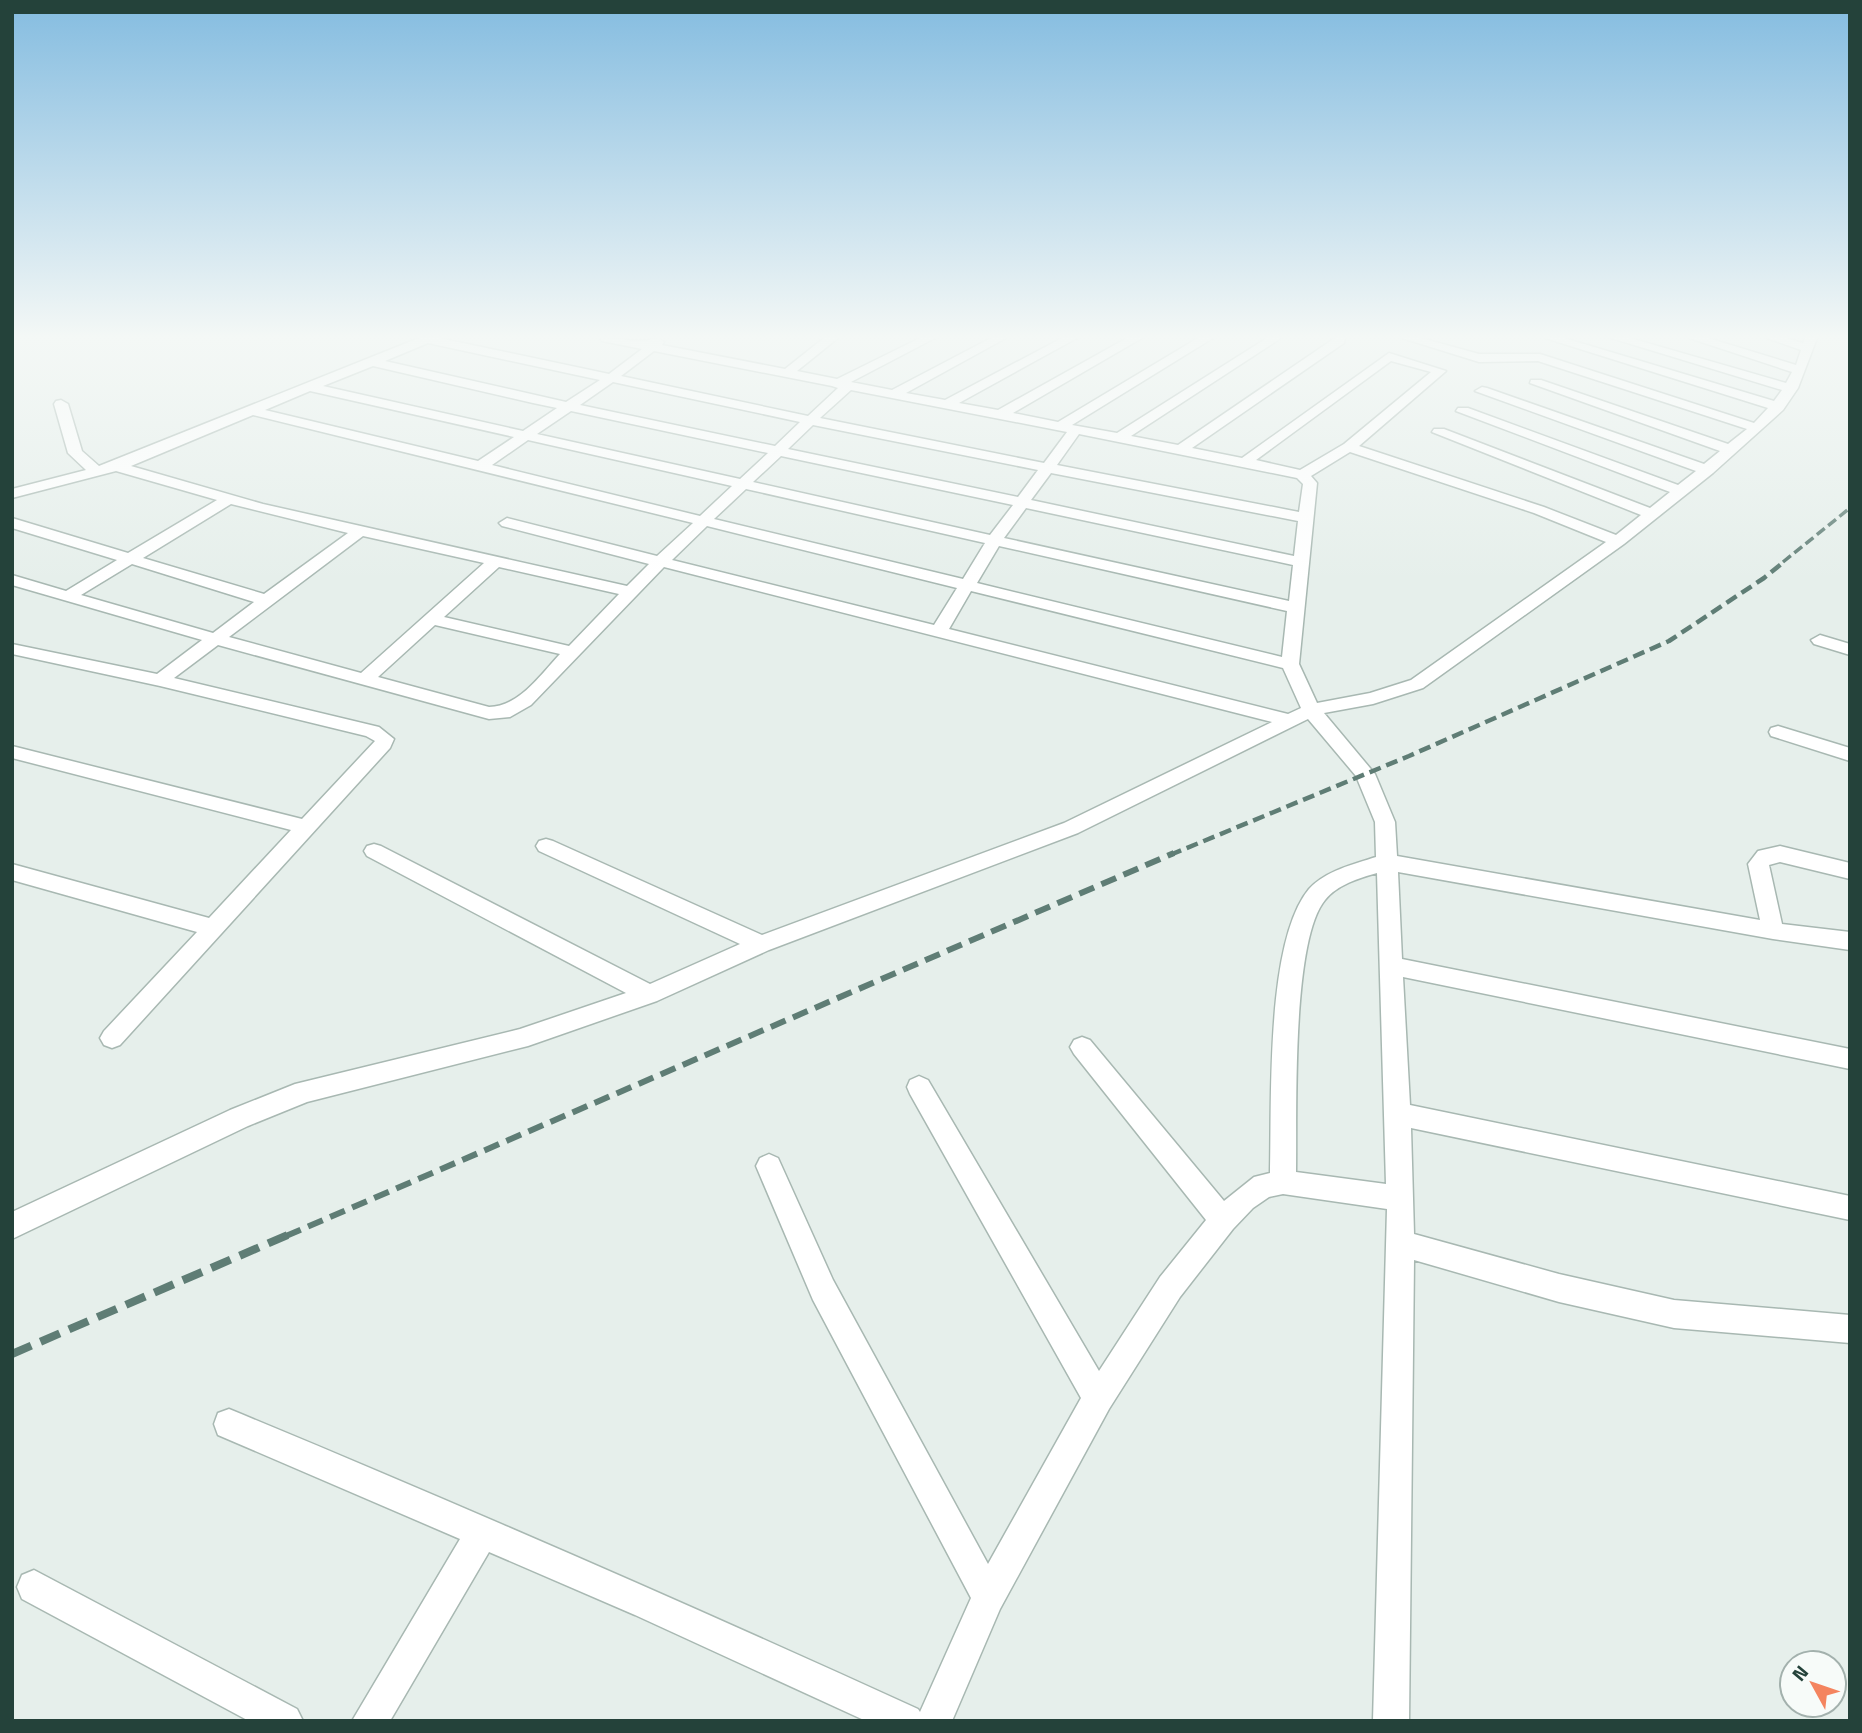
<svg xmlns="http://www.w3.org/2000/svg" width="1862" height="1733" font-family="'Titillium Web',sans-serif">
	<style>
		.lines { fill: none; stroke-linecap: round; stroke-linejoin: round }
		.minor-casing { stroke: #a8b8b2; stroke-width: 3 }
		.minor { fill: #fff; fill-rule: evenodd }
		.rail-far3 { stroke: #5f7d75; stroke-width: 3.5; stroke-dasharray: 10 4.5; stroke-linecap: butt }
		.rail-far2 { stroke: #5f7d75; stroke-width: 4.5; stroke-dasharray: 12 6; stroke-linecap: butt }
		.rail-far1 { stroke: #5f7d75; stroke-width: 6; stroke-dasharray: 16 8; stroke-linecap: butt }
		.rail { stroke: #5f7d75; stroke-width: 8; stroke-dasharray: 21 10; stroke-linecap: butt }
	</style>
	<rect width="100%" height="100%" fill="#e6efeb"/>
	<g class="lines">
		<!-- minor casing -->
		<g class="minor-casing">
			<g id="minor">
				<path d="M419 338H439L609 374 642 349 602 341 600 338C619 338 641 344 658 338L664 342 662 345 785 369 824 338H838L797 371 837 379 920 338H935L851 382 892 390 991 338H1006L906 393 945 400 1062 338H1077L959 403 998 410 1127 338H1142L1013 413 1058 422 1198 338H1213L1072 425 1117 433 1267 338H1281L1131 436 1178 445 1335 338H1345L1344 343 1192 448 1242 458 1389 353 1446 371 1359 446 1544 507 1616 535 1641 515 1432 432 1434 429H1444L1650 508 1670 492 1456 411 1458 408H1468L1678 485 1696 471 1475 391 1482 387 1487 388 1704 464 1720 451 1530 383 1531 380H1541L1728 444 1747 429 1538 361 1479 362 1402 338H1421L1479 354H1540L1754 423 1768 408 1545 338H1564L1774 401 1782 390 1611 338H1630L1786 383 1792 372 1689 338H1708L1796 365 1801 350 1767 338H1786L1803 343 1805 338H1817L1798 388 1783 410 1713 473 1624 544 1423 688 1373 704 1324 713 1375 774 1395 822 1397 856 1760 920 1748 864 1758 851 1780 846 1850 863V879L1780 862 1769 865 1782 924 1850 932V950L1773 939 1398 872 1402 959 1850 1049V1069L1403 977 1410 1105 1850 1196V1220L1411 1128 1414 1234 1559 1274 1674 1300 1850 1315V1343L1674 1328 1559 1302 1414 1260 1409 1721H1373L1387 1209 1283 1194 1269 1197 1253 1208 1233 1229 1180 1297 1109 1409 1000 1609 952 1721H866L635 1615 489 1552 390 1721H352L460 1539 218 1435 214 1424 218 1413 229 1409C461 1505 690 1605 918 1709L920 1712 971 1598 813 1300 756 1166 760 1158 769 1154 778 1158 833 1280 988 1564 1081 1398 910 1094 907 1087 910 1080 919 1076 928 1080 1099 1371 1160 1277 1206 1220 1074 1054 1070 1047 1074 1040 1082 1037 1090 1040 1224 1201 1254 1177 1270 1173C1272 1103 1265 942 1309 889 1325 871 1354 864 1376 857L1375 822 1356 776 1308 719 1078 833 769 950 657 1001 528 1046 307 1102 248 1126 12 1239V1212L230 1110 295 1084 520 1029 626 993 367 856 364 851 367 846 374 844 381 846 650 984 740 944 539 851 536 846 539 841 546 839 553 841 762 935 1064 823 1272 722 664 567 531 705 510 717 489 719 218 645 174 678 379 727 394 739 390 748 120 1045 112 1048 104 1045 100 1038 104 1031 197 932 12 880V864L209 918 291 830 12 758V746L302 819 375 741 366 736 160 686 12 654V644L157 674 202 640 12 585V575L66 591 117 560 12 528V518L128 553 217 500 116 471 12 498V489L86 470 68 453 54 404 56 401 61 400 68 404 82 451 99 466ZM428 343 600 380 566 402 385 361ZM654 351 832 386 838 388 808 416 621 376ZM1391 361 1431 372 1344 444 1300 470 1256 460ZM373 366 533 403 557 408 523 431 323 386ZM613 382 800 422 775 446 580 405ZM851 390 1067 432 1044 463 820 418ZM310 391 514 437 478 461 265 410ZM571 411 768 453 740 479 537 434ZM253 415 693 523 657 556 507 518 499 523 502 526 649 564 627 586 263 504 131 466ZM813 425 1038 470 1018 497 788 449ZM1079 434 1297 478 1303 484 1299 512 1057 465ZM528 440 732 486 700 516 492 465ZM1350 452 1534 513 1606 542 1411 680 1370 693 1317 703 1299 664 1317 483 1311 476ZM781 456 1013 505 990 535 753 482ZM1051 473 1298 521 1294 556 1031 500ZM746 489 985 543 963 579 714 519ZM231 504 348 533 264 594 143 558ZM1026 508 1293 565 1289 601 1004 538ZM707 526 957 588 934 625 672 560ZM363 536 484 563 361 673 229 637ZM999 546 1287 611 1282 657 977 583ZM132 564 254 602 213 633 81 595ZM499 567 619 594 569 646 444 617ZM971 591 1283 668 1301 708 1288 714 949 629ZM435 625 560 654C541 674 519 707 489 707L378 677ZM1377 873 1386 1184 1296 1172C1297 1115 1291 941 1325 900 1337 885 1359 878 1377 873Z"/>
				<path d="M1820 635 1850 644V655L1814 644 1811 640Z"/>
				<path d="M1778 726 1850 748V761L1771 736 1769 732 1771 728Z"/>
				<path d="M34 1570 297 1709 303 1721H249L22 1599 17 1587 22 1575Z"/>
			</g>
		</g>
		<!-- minor -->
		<use href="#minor" class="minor"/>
		<!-- rail-far3 -->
		<path class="rail-far3" d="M1783 562 1850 508"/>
		<!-- rail-far2 -->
		<path class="rail-far2" d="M1170 855 1409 756 1669 641 1764 578 1785 561"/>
		<!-- rail-far1 -->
		<path class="rail-far1" d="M286 1236 1174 853"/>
		<!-- rail -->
		<path class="rail" d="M12 1354 290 1234"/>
	</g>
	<!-- sky -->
	<linearGradient id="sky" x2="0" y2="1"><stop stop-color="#84bce0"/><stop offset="0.58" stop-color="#f4f8f6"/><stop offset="1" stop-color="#f4f8f6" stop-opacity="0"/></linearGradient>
	<rect width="1862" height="581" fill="url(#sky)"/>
	<!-- border -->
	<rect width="1862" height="1733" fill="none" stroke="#24423a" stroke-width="28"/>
	<!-- north arrow -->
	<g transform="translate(1813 1684) rotate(310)"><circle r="33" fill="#f7fbf9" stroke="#a3b1ad" stroke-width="2"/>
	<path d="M0-5L12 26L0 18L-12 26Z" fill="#f4845f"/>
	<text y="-10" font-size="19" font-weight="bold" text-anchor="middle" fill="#24423a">N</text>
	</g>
</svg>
